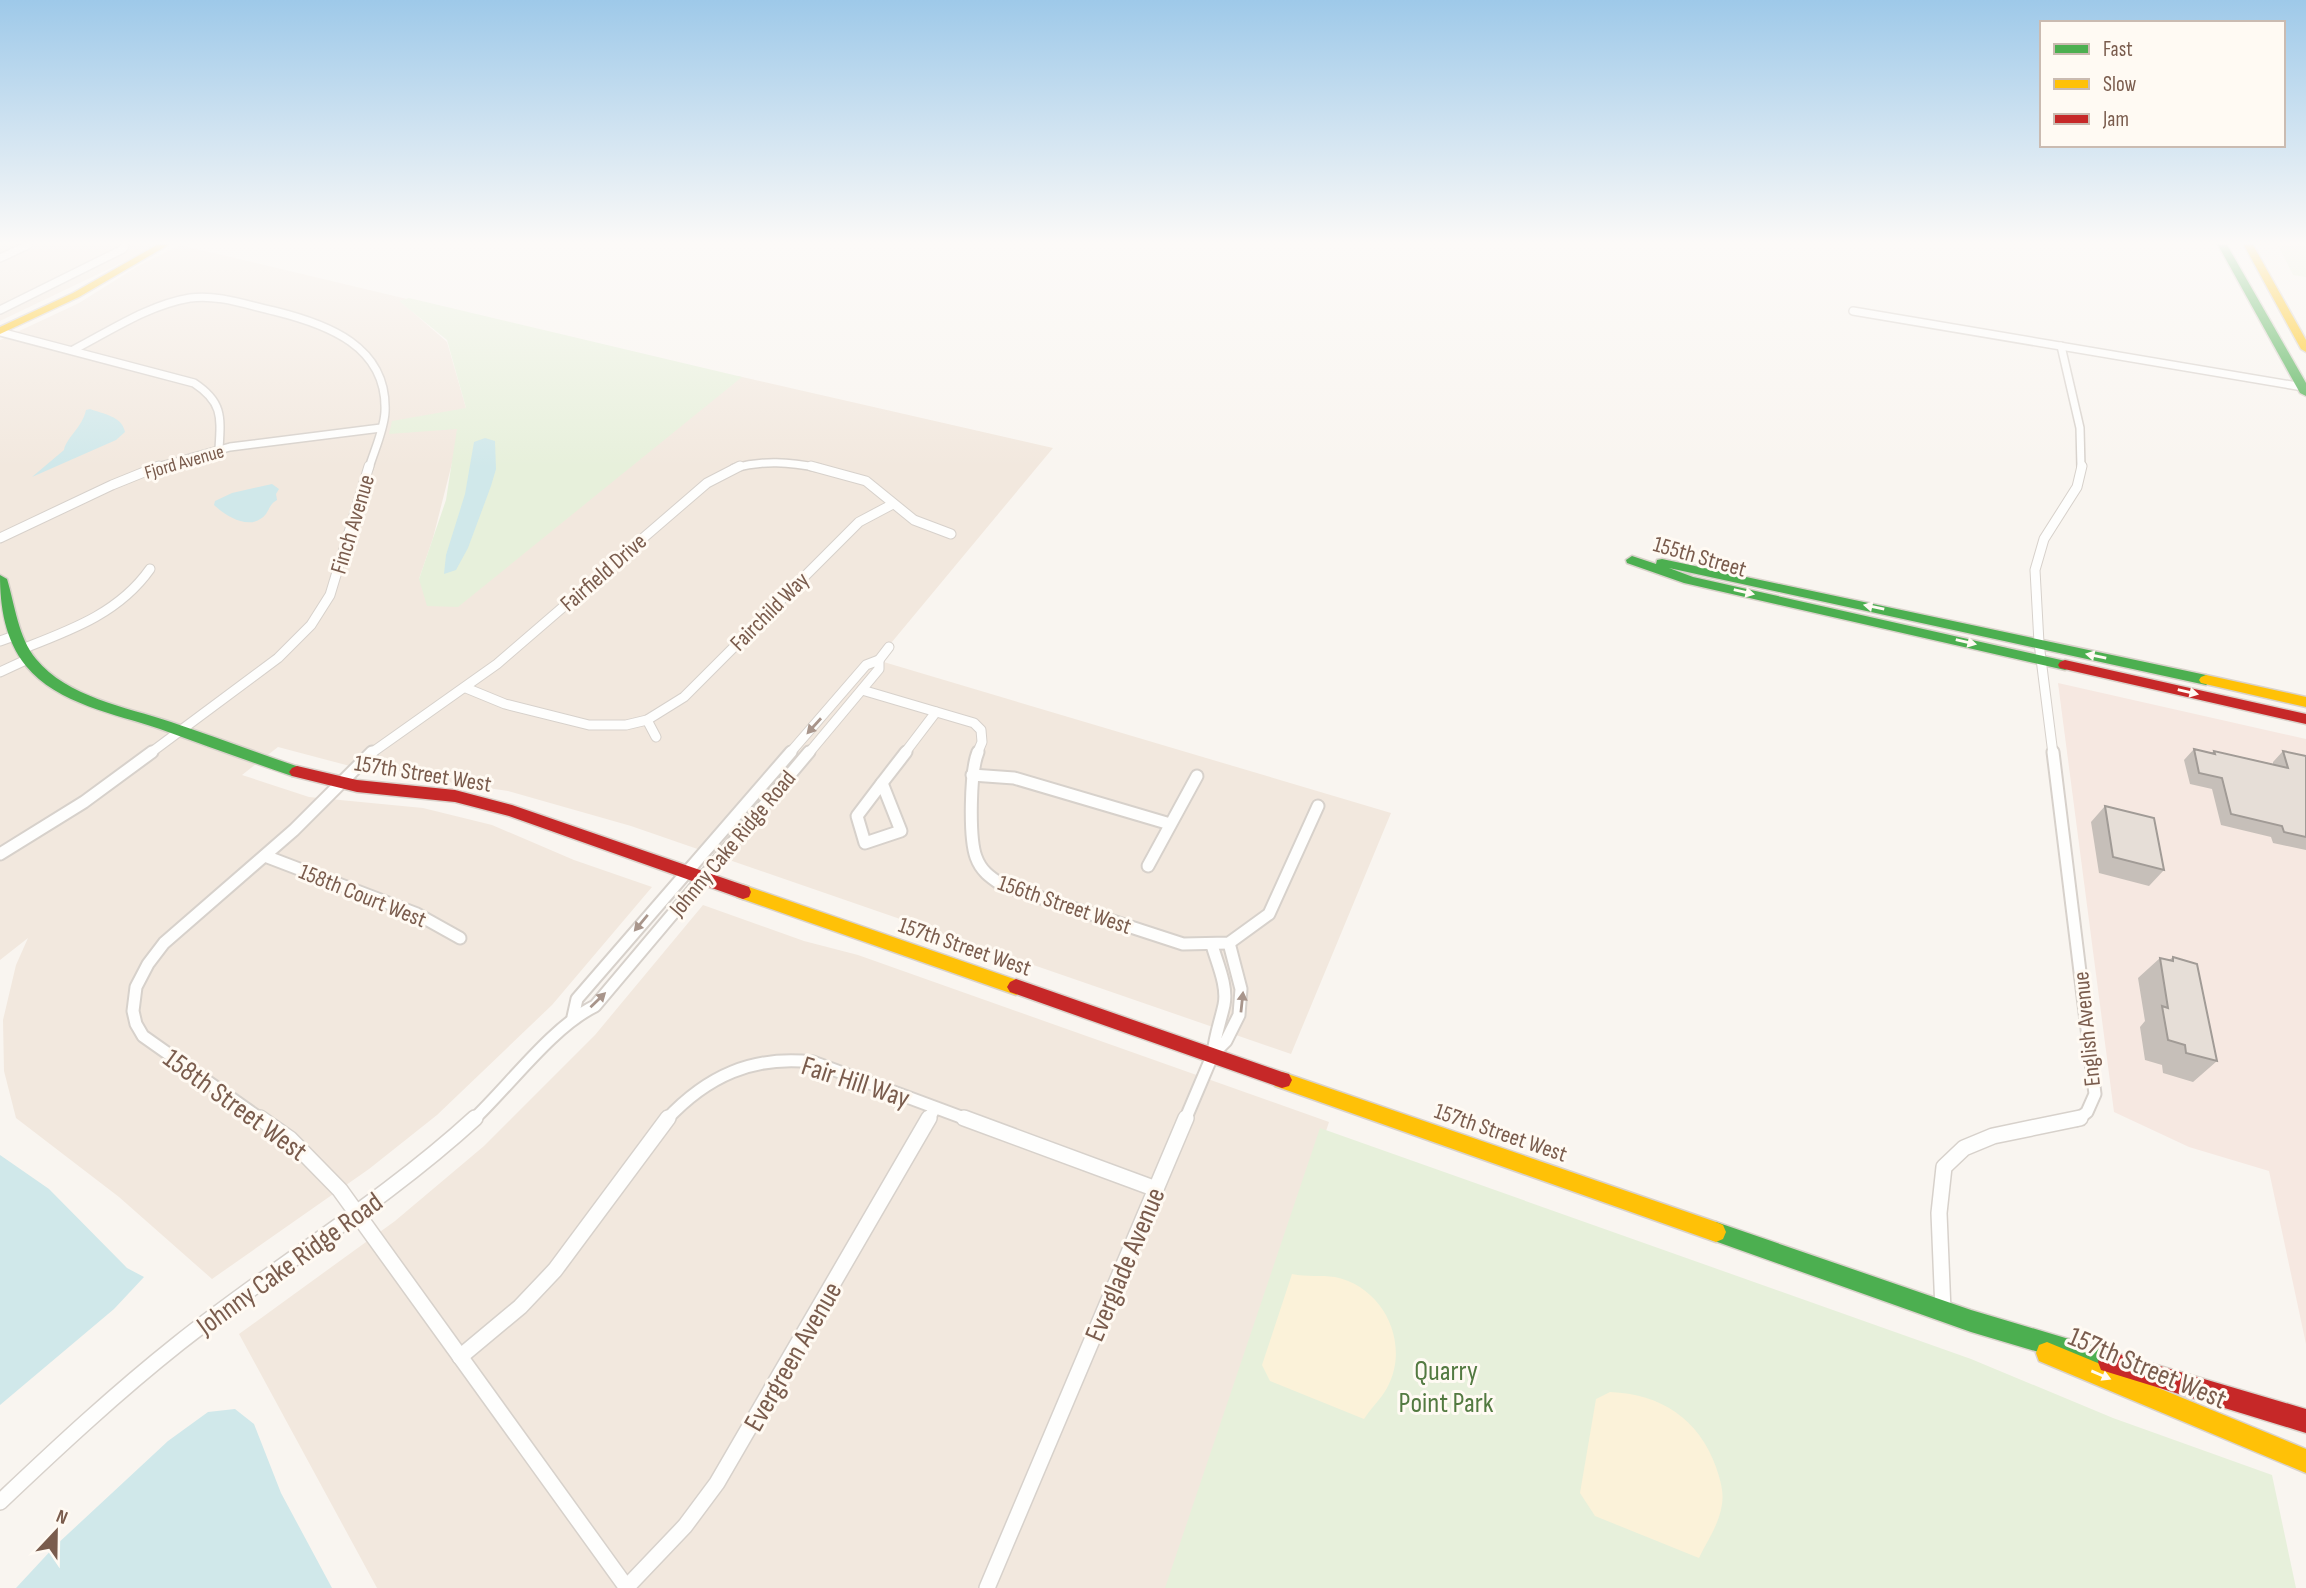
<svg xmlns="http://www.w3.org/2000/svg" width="2306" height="1588" font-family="'Sofia Sans Condensed',sans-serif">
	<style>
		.residential { fill: #f2e8de }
		.commercial { fill: #f6e8e1 }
		.green { fill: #e7f0db }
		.sand { fill: #fbf2d9 }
		.water { fill: #d0e8ea }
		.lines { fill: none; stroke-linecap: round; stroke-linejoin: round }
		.street-far3-casing { stroke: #d7d1cb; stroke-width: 10 }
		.street-far2-casing { stroke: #d7d1cb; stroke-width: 11 }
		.street-far1-casing { stroke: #d7d1cb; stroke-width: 15 }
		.street-casing { stroke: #d7d1cb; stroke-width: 18 }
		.fast-casing { stroke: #d9d2cb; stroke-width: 3 }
		.slow-casing { stroke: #d9d2cb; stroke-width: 3 }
		.jam-casing { stroke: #d9d2cb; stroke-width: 3 }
		.street-far3 { stroke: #fefefd; stroke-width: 7 }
		.street-far2 { stroke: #fefefd; stroke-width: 9 }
		.street-far1 { stroke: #fefefd; stroke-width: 11 }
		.street { stroke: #fefefd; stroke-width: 15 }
		.fast { fill: #4caf50; fill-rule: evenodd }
		.slow { fill: #ffc107; fill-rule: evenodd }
		.jam { fill: #c62828; fill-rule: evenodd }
		.wall { fill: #c6bfb9 }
		.building { fill: #e6ded7; stroke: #a19b96; stroke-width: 2 }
		.oneway { fill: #fffaf3 }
		.oneway2 { fill: #a8958b }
		.labels { text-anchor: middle; stroke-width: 6; stroke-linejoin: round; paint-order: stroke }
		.far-street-label { font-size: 19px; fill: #7a5c4d; stroke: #fffaf3 }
		.street-label { font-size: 23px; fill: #7a5c4d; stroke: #fffaf3 }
		.near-street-label { font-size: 28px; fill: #7a5c4d; stroke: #fffaf3 }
		.near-park-label { font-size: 28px; fill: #537a41; stroke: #fffaf3 }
	</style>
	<rect width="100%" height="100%" fill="#f9f5f0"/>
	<!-- residential -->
	<g class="residential">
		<path d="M0 245H159L0 321Z"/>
		<path d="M180 245 407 299 400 301 447 342 466 408 433 538 419 579 738 376 1053 448 877 660 1391 813 1291 1054 631 826 508 791 365 770 278 747 242 775 309 797 423 808 492 825 574 860 652 887 552 1005 437 1115 369 1169 212 1279 119 1197 16 1118 4 1071 3 1020 16 965 28 938 0 960V340L79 303 138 266Z"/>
		<path d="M703 905 804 941 858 955 1329 1122 1174 1588H377L239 1334 395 1221 484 1146 595 1035Z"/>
	</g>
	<!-- commercial -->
	<path class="commercial" d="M2058 683 2306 739V1344L2269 1171 2189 1147 2114 1112Z"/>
	<!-- green -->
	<g class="green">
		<path d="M2278 245H2306V277L2293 275Z"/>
		<path d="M409 298 742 377 458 607 427 606 419 579 446 500 457 429 389 434 392 421 466 408 447 340 399 301Z"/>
		<path d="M1320 1128 1971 1359 2113 1418 2272 1475 2296 1588H1165Z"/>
	</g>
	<!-- sand -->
	<g class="sand">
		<path d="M1292 1274C1307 1277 1321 1275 1335 1277 1384 1287 1411 1344 1387 1388 1381 1399 1371 1408 1364 1419L1270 1381 1262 1365Z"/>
		<path d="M1610 1392C1661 1394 1699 1419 1716 1467 1720 1479 1724 1491 1722 1504 1719 1525 1708 1539 1699 1558L1595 1516 1580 1493 1596 1399Z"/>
	</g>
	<!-- water -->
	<g class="water">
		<path d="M90 409C103 414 122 416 125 432L116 440 32 477 64 450C66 438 82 428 86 410Z"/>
		<path d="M485 438 495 441 496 469 491 486 468 548 456 570 444 574 446 555 465 494 474 442Z"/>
		<path d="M272 484 279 489 276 494 277 500C270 504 270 508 266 514 251 532 227 517 214 505L215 501 232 493Z"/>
		<path d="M0 1155 49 1189 127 1268 144 1277 114 1309 0 1405Z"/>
		<path d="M235 1409 254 1424 281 1493 332 1588H16L55 1546 168 1441 208 1412Z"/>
	</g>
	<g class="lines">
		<!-- street-far3 casing -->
		<g class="street-far3-casing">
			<g id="street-far3">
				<path d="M0 258 28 245"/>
				<path d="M0 310 123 249 125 245"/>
				<path d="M1853 311 2303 387"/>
				<path d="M0 332 194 383C223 402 221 417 219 449"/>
				<path d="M2061 346 2080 428 2081 468"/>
				<path d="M73 350C110 331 148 305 190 298 217 294 247 305 274 311 327 324 388 346 385 412 384 430 374 451 369 468"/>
				<path d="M154 468 230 447 381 428"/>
				<path d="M734 468C763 460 790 462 819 468"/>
			</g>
		</g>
		<!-- street-far2 casing -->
		<g class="street-far2-casing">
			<g id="street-far2">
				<path d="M811 466 866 481 914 520 951 534"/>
				<path d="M0 538 112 485 159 466"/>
				<path d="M0 641 14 636"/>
				<path d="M22 649C71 630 119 613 150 569"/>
				<path d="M0 672 28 659"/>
				<path d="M466 688 505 704 589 725H626L647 720 684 697 859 522 893 504"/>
				<path d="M862 690 974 723 981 730 982 742 977 754"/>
				<path d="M647 720 656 737"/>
				<path d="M149 754 278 658 311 625 330 595 369 466"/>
				<path d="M370 754 497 664 707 483 740 466"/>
				<path d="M789 754 866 665 879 660 889 647"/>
				<path d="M808 754 879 669V660"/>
				<path d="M904 754 936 712"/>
				<path d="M2053 754 2039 643 2035 570 2044 539 2077 487 2082 466"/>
			</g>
		</g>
		<!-- street-far1 casing -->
		<g class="street-far1-casing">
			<g id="street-far1">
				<path d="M978 752C970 771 969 838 976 857 981 871 990 877 1002 885L1183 944 1229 943 1269 914 1318 806"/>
				<path d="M2053 752 2095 1094 2087 1112 2077 1120"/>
				<path d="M972 775 1014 778 1170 824"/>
				<path d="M882 783 901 831 865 843 857 816Z"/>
				<path d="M882 783 906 752"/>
				<path d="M0 854 84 802 152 752"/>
				<path d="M265 856 417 914 460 938"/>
				<path d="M1148 866 1197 776"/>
				<path d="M1212 945C1217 963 1228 986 1224 1005 1220 1023 1215 1035 1213 1054"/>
				<path d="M573 1017 577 999 791 752"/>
				<path d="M262 1120 143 1036 136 1024 133 1011 136 987 148 964 164 943 294 830 372 752"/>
				<path d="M473 1120C510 1085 552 1027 595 1006L809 752"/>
				<path d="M666 1120C707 1076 753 1055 813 1062L969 1120"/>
				<path d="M928 1120 935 1108"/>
				<path d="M1185 1120 1213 1054 1226 1041 1239 1015 1241 989 1229 943"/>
			</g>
		</g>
		<!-- street casing -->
		<g class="street-casing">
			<g id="street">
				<path d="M260 1118 290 1139 340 1190 627 1588"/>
				<path d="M964 1118 1156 1189"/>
				<path d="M1943 1311 1939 1213 1944 1167 1964 1148 1993 1136 2080 1118"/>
				<path d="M460 1357 520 1307 555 1270 668 1118"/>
				<path d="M0 1502C58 1447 116 1393 179 1343 276 1266 383 1202 475 1118"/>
				<path d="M626 1588 685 1526 717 1483 929 1118"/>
				<path d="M987 1588 1186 1118"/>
			</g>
		</g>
		<!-- fast casing -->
		<g class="fast-casing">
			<g id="fast">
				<path d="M2218 245H2227L2306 383V396L2300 393Z"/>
				<path d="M1632 556 1656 564 1657 560 1662 559 2206 675 2213 680 2206 685 1669 568 1693 577 2070 662 2072 665 2070 668 2065 670 1684 583 1627 563 1626 560Z"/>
				<path d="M0 575 7 579C15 605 18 637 36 659 67 697 126 707 171 722 215 737 258 753 302 768L305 772 302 776H292C248 761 204 745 160 729 116 714 57 704 26 666 5 640 0 607 0 575Z"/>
				<path d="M1716 1222 1971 1310 2109 1351 2117 1354 2120 1362 2117 1370 2109 1373 1971 1332 1709 1239 1706 1232 1709 1225Z"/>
			</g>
		</g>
		<!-- slow casing -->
		<g class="slow-casing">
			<g id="slow">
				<path d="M157 245H168L79 297 0 334V327L73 293Z"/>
				<path d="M2244 245H2253L2306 340V352L2301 349Z"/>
				<path d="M2206 675 2306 697V707L2201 683 2199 680 2201 677Z"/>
				<path d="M743 885 1022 982 1025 987 1022 992 1016 995 737 897 735 892 737 887Z"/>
				<path d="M1282 1072 1716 1222 1723 1225 1726 1232 1723 1239 1716 1242 1275 1086 1272 1080 1275 1074Z"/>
				<path d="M2047 1342 2306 1449V1473L2039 1361 2036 1353 2039 1345Z"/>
			</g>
		</g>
		<!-- jam casing -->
		<g class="jam-casing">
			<g id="jam">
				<path d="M2065 660 2306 714V724L2060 668 2058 665 2060 662Z"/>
				<path d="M297 766 357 780 455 790 512 805 749 887 751 892 749 897 743 899 509 816 455 802 357 792 292 776 289 772 292 768Z"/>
				<path d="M1016 979 1282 1072 1289 1074 1292 1080 1289 1086 1282 1088 1010 992 1007 987 1010 982Z"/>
				<path d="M2109 1351 2306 1409V1433L2101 1370 2098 1362 2101 1354Z"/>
			</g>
		</g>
		<!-- street-far3 -->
		<use href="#street-far3" class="street-far3"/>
		<!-- street-far2 -->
		<use href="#street-far2" class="street-far2"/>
		<!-- street-far1 -->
		<use href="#street-far1" class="street-far1"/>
		<!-- street -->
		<use href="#street" class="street"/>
		<!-- fast -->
		<use href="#fast" class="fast"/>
		<!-- slow -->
		<use href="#slow" class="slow"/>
		<!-- jam -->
		<use href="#jam" class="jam"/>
	</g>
	<!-- wall -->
	<g class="wall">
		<path d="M2194 749 2211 753 2214 751 2273 764V762L2283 751 2306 756V850L2273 843 2271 837 2221 825 2212 789 2190 784 2184 760Z"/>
		<path d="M2105 806 2164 870 2149 886 2099 873 2091 822Z"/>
		<path d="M2173 957 2217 1061 2193 1082 2163 1073 2162 1065 2145 1060 2140 1027 2145 1021 2138 978 2160 958 2169 960Z"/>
	</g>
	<!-- building -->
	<g class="building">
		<path d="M2194 749 2215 754 2214 751 2288 768 2283 751 2306 756V837L2284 832 2282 826 2231 814 2222 778 2199 773Z"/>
		<path d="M2105 806 2154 818 2164 870 2113 857Z"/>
		<path d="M2173 957 2197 964 2217 1061 2186 1053 2185 1045 2168 1040 2162 1006 2168 1008 2160 958 2173 961Z"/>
	</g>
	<!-- one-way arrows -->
	<defs><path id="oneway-solid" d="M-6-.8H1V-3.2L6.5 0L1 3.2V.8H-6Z" transform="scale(1.75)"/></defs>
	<g class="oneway">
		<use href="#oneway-solid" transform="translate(1744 592) rotate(13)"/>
		<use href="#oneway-solid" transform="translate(1874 607) rotate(-168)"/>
		<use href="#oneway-solid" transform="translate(1966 642) rotate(13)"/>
		<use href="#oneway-solid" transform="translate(2096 656) rotate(-168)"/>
		<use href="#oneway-solid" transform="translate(2188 692) rotate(13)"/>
		<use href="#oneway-solid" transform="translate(2101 1375) rotate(23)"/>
	</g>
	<g class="oneway2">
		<use href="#oneway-solid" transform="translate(814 726) rotate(132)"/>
		<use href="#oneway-solid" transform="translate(641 923) rotate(130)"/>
		<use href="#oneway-solid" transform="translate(598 1000) rotate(-44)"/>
		<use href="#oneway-solid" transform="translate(1242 1002) rotate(-84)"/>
	</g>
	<!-- sky -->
	<linearGradient id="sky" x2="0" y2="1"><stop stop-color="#9ec9e9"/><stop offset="0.52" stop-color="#fcfaf8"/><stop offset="1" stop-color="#fcfaf8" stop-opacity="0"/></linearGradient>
	<rect width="2306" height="467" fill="url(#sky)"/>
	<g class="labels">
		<!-- far-street labels -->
		<g class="far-street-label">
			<text transform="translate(184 461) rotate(-16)" y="7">Fjord Avenue</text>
		</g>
		<!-- street labels -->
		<g class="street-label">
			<text transform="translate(352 524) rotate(-73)" y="8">Finch Avenue</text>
			<text transform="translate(1700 556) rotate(16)" y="8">155th Street</text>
			<text transform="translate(603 572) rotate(-41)" y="8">Fairfield Drive</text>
			<text transform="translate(769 611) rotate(-45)" y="8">Fairchild Way</text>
			<text transform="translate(423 773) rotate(9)" y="8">157th Street West</text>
			<text transform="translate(732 843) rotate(-50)" y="8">Johnny Cake Ridge Road</text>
			<text transform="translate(363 895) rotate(22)" y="8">158th Court West</text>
			<text transform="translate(1065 904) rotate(19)" y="8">156th Street West</text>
			<text transform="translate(965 946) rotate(19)" y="8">157th Street West</text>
			<text transform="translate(2086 1029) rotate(-96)" y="8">English Avenue</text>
			<text transform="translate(1501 1132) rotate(19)" y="8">157th Street West</text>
		</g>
		<!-- near-street labels -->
		<g class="near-street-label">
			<text transform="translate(856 1081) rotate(18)" y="10">Fair Hill Way</text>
			<text transform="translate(236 1104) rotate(36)" y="10">158th Street West</text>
			<text transform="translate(289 1263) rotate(-36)" y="10">Johnny Cake Ridge Road</text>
			<text transform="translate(1124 1264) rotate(-67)" y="10">Everglade Avenue</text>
			<text transform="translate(792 1356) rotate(-60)" y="10">Evergreen Avenue</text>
			<text transform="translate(2148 1367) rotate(23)" y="10">157th Street West</text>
		</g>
		<!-- near-park labels -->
		<g class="near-park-label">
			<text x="1446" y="1380">Quarry<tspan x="1446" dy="32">Point Park</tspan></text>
		</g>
	</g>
	<!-- legend -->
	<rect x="2040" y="21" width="245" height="126" fill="#fffaf3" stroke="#cabbb1" stroke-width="2"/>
	<rect x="2054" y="44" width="35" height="10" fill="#4caf50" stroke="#cabbb1" stroke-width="2"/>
	<text x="2103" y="56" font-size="21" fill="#7a5c4d">Fast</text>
	<rect x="2054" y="79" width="35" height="10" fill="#ffc107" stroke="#cabbb1" stroke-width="2"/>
	<text x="2103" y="91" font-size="21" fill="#7a5c4d">Slow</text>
	<rect x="2054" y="114" width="35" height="10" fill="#c62828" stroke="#cabbb1" stroke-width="2"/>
	<text x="2103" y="126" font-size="21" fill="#7a5c4d">Jam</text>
	<!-- north arrow -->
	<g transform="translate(56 1532) rotate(22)" stroke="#fffaf3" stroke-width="5" paint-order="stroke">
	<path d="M0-5L12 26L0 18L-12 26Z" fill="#7a5c4d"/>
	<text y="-10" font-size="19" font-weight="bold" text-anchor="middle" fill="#7a5c4d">N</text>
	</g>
</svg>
